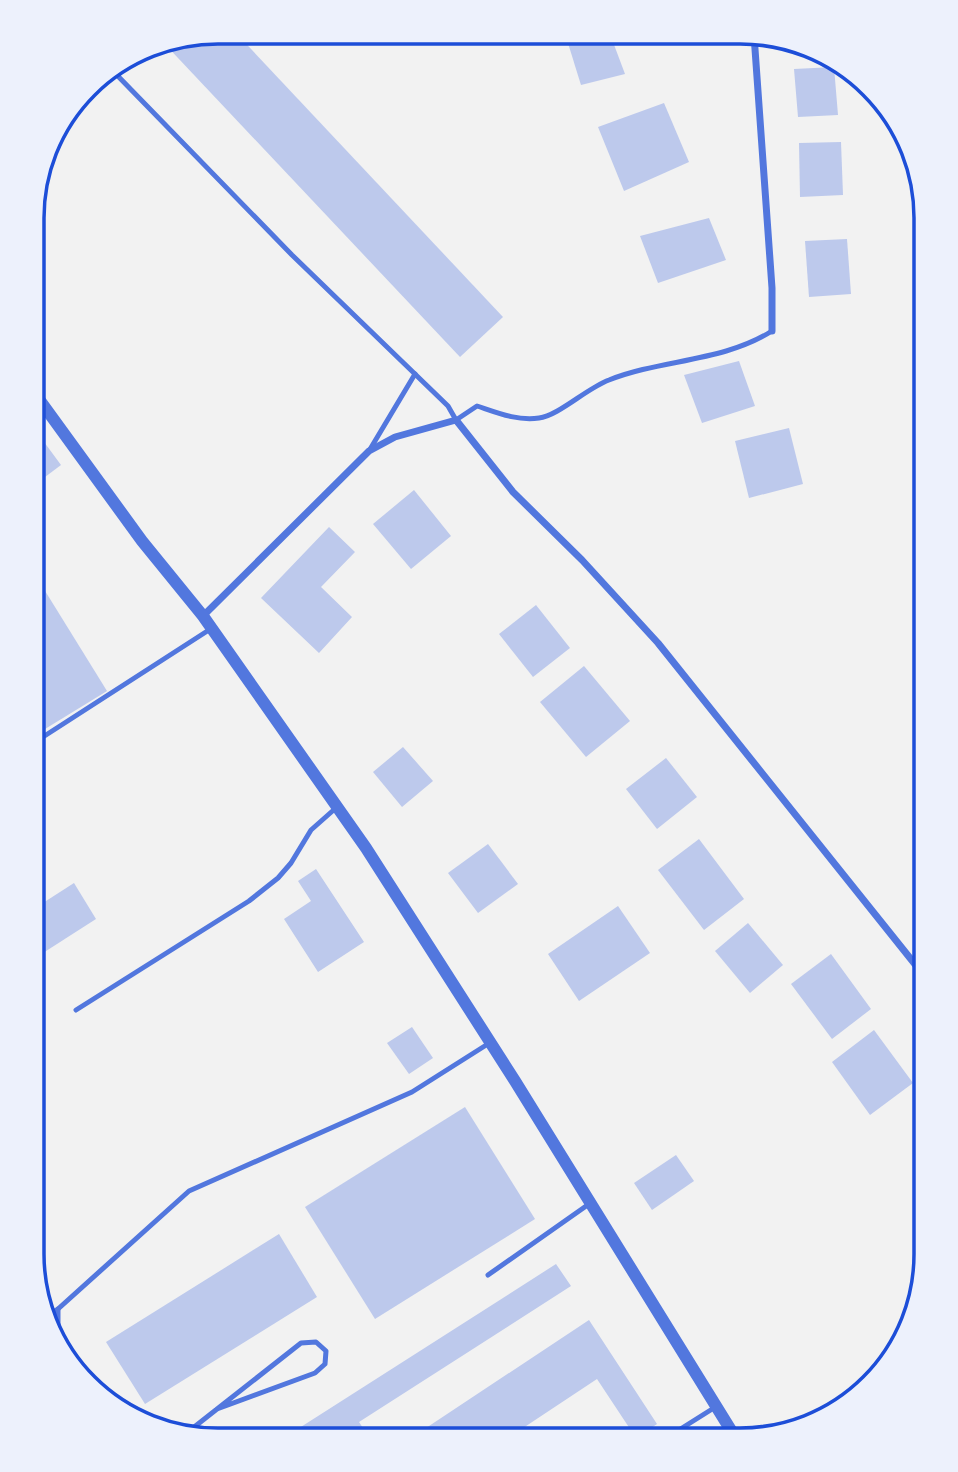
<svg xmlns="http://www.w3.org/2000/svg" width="958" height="1472" font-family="'Roboto Serif',serif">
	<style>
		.building { fill: #bdc9ec }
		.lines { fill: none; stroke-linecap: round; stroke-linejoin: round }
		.service { stroke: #5277de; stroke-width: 5 }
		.minor { stroke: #5277de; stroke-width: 7 }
		.tertiary { stroke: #5277de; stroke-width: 12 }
		.rim { fill: none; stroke: #1d4ed8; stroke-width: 3.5 }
	</style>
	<rect width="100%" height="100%" fill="#f2f2f2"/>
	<!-- building -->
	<g class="building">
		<path d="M218 32H235L503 317 460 357 162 41Z"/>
		<path d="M596 34H610L625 74 581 85 567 40Z"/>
		<path d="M834 67 838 115 798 117 794 69Z"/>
		<path d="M664 103 689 162 624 191 598 127Z"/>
		<path d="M841 142 843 195 800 197 799 143Z"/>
		<path d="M709 218 726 260 658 283 640 236Z"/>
		<path d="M847 239 851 294 809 297 805 241Z"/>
		<path d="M739 361 755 406 702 423 684 375Z"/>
		<path d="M33 427 61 465 33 486Z"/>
		<path d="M789 428 803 484 749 498 735 441Z"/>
		<path d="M414 490 451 536 411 569 373 524Z"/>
		<path d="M329 527 355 552 321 587 352 617 319 653 261 598Z"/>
		<path d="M42 586 107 691 32 737 33 592Z"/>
		<path d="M536 605 570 648 533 677 499 634Z"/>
		<path d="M584 666 630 721 586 757 540 702Z"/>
		<path d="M403 747 433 781 402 807 373 772Z"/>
		<path d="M666 758 697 797 657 829 626 789Z"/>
		<path d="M699 839 744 899 704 930 658 870Z"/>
		<path d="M488 844 518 884 478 913 448 873Z"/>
		<path d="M316 869 364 942 318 972 284 919 311 901 298 881Z"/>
		<path d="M74 883 96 919 32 960V910Z"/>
		<path d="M618 906 650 953 579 1001 548 954Z"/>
		<path d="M748 923 783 965 750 993 715 951Z"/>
		<path d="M831 954 871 1009 832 1039 791 984Z"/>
		<path d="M412 1027 433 1058 409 1074 387 1043Z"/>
		<path d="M874 1030 913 1083 870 1115 832 1062Z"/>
		<path d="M465 1107 535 1219 375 1319 305 1207Z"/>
		<path d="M676 1155 694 1181 652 1210 634 1183Z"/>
		<path d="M279 1234 317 1297 145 1404 106 1342Z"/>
		<path d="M556 1264 571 1286 359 1422 369 1437 365 1439H282Z"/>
		<path d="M589 1320 657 1424 636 1438 597 1379 505 1440H429L423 1430Z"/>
	</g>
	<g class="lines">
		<!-- service -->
		<g class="service">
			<path d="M111 69 292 255 448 406 456 420 477 406C498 413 517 421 539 418 558 416 587 388 609 380 662 359 723 362 772 331"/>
			<path d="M369 451 415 374"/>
			<path d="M32 744 212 628"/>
			<path d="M76 1010 249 901 278 878 291 863 311 830 337 807"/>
			<path d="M488 1275 589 1204"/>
			<path d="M58 1309V1342"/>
			<path d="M44 1318 58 1309 189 1191 412 1092 491 1042"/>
			<path d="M184 1435 301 1343 316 1342 326 1351 325 1364 315 1373 217 1409"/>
			<path d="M663 1440 717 1406"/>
		</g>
		<!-- minor -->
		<g class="minor">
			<path d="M754 35 772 288V331"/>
			<path d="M203 616 369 451 395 437 456 420 513 492 582 560 658 643 926 978"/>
		</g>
		<!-- tertiary -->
		<path class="tertiary" d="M33 391 142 541 203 616 366 848 515 1081 737 1440"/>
	</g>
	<!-- crop -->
	<path d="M0 0H958V1472H0ZM218 44H740A174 174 0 0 1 914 218V1254A174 174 0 0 1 740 1428H218A174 174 0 0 1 44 1254V218A174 174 0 0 1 218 44Z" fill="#edf1fc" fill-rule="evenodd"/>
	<path class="rim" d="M218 44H740A174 174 0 0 1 914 218V1254A174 174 0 0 1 740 1428H218A174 174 0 0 1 44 1254V218A174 174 0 0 1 218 44Z"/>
</svg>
